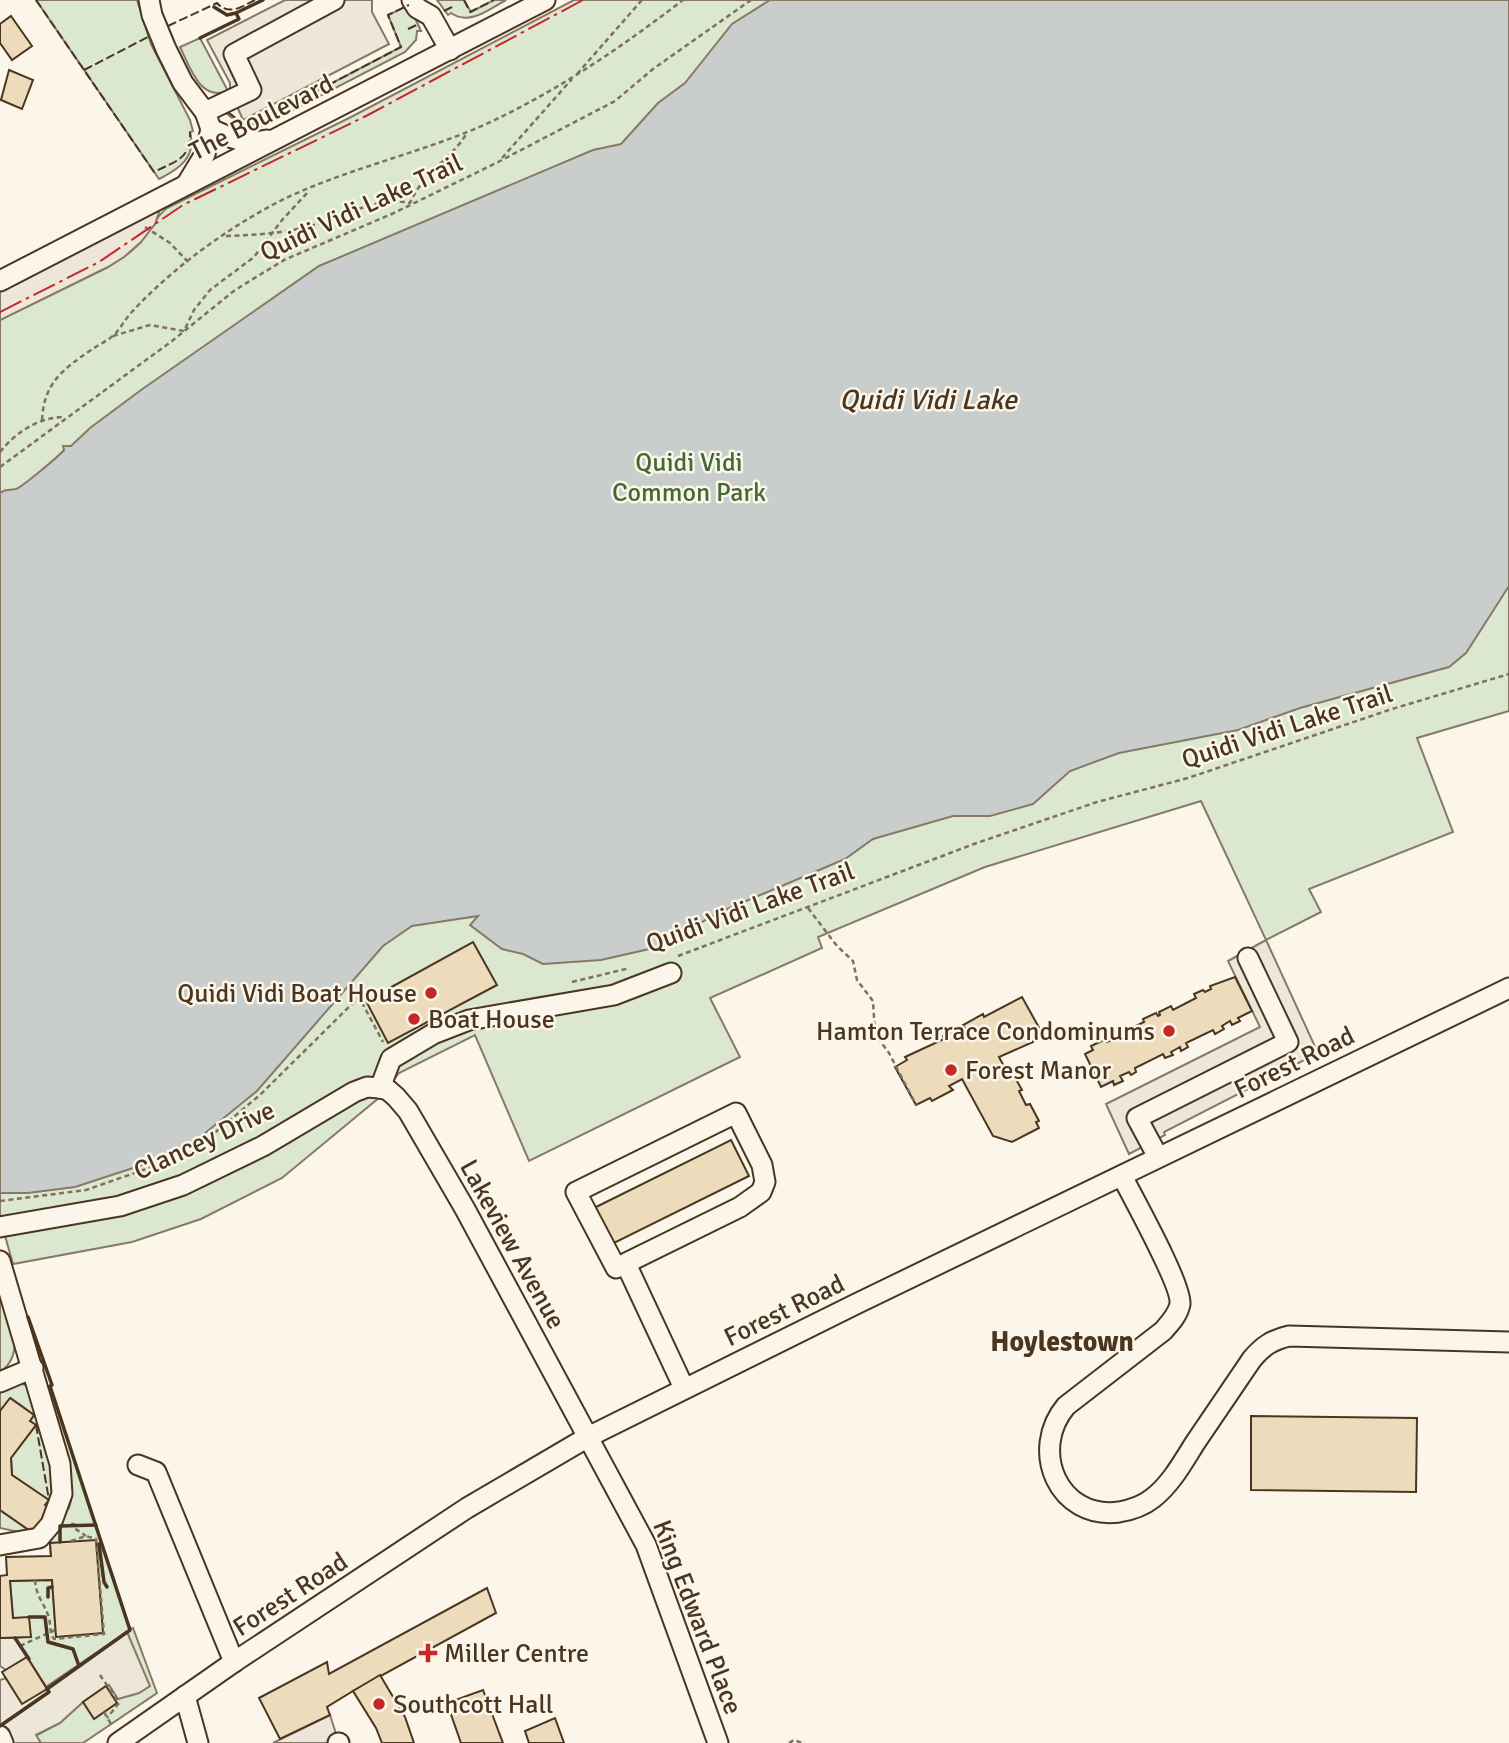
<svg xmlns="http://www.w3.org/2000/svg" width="1509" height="1743" font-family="Signika,sans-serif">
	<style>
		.green { fill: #dce7d0; stroke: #887966; stroke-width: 2 }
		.parking { fill: #ede7d9; stroke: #887966; stroke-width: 2 }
		.water { fill: #c9cecd; stroke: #887966; stroke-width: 2 }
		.building { fill: #ecdcbc; stroke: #4a3520; stroke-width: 2 }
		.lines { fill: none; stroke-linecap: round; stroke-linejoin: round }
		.minor-casing { stroke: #4a3520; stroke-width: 23 }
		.path { stroke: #7f6f5c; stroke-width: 2.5; stroke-dasharray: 5 3.5; stroke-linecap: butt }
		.minor { stroke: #fbf6e9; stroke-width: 19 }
		.fence { stroke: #4a3520; stroke-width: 2; stroke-dasharray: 9 3.5; stroke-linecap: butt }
		.wall { stroke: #4a3520; stroke-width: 3.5 }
		.power { stroke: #c62828; stroke-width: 2; stroke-dasharray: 24 5 3.5 5; stroke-linecap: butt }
		.poi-dot { fill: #c62828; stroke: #fbf6e9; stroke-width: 2.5 }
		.labels { text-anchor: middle; stroke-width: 5; stroke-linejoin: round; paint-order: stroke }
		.street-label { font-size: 26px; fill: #4a3520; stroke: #fbf6e9 }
		.park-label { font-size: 26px; fill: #436837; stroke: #fbf6e9 }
		.poi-label { font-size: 26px; fill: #4a3520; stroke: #fbf6e9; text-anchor: start }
		.water-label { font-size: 28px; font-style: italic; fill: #4a3520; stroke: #fbf6e9 }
		.neighbourhood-label { font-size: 28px; font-weight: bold; fill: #4a3520; stroke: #fbf6e9 }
	</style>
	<rect width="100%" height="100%" fill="#fbf6e9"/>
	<!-- green -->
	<g class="green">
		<path d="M36 0H137L151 44 190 120 193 131 190 132C197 157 179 169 159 179Z"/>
		<path d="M437 0H464L471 12 494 0H506C489 9 470 26 451 13L448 15Z"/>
		<path d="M574 0H1509V711L1417 738 1453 832 1309 889 1321 912 1266 940 1201 801 985 867 818 937 822 948 710 998 740 1057 529 1161 475 1035 399 1073 380 1097 282 1178 201 1219 132 1242 13 1264 0 1218V320L108 267C121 259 134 251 143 239 152 228 156 216 167 208L351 117Z"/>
		<path d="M409 5 421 31H417L416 40 405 52 260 127 240 124 227 114 229 113 242 123 254 124 401 47 388 15Z"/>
		<path d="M200 38 228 91C200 102 190 67 180 47Z"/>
		<path d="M0 1285C7 1313 29 1353 0 1372Z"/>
		<path d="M21 1383 36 1391 41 1403 58 1487 52 1510 33 1535 0 1528V1510L33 1533 50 1509 45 1505 48 1500 12 1475 11 1458 36 1425 30 1421 34 1415 11 1398 0 1411V1389Z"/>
		<path d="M50 1386 130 1629 133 1628 157 1693 83 1743H41L35 1736 60 1723 83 1702 95 1718 117 1703 106 1686 109 1684 122 1696 133 1695 128 1632 47 1688 15 1638 30 1636 13 1618 10 1581 52 1580 56 1637 50 1543C53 1531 59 1515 69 1508L71 1500 67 1493V1481L48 1387Z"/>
	</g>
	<!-- parking -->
	<g class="parking">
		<path d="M285 0H372V12L389 44 243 120 230 90V83L207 40Z"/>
		<path d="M165 195 155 224 141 242 124 257 108 267 0 320V281Z"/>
		<path d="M1266 940 1318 1053 1164 1132 1165 1135 1129 1154 1106 1104 1260 1027 1228 961Z"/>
		<path d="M127 1632 150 1686 139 1693 118 1699 109 1685 83 1702 60 1723 36 1735 41 1743H0V1680L6 1678 22 1703Z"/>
		<path d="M0 1638H15L27 1657 6 1670 0 1666Z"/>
		<path d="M330 1715 339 1743H273Z"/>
	</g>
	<!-- water -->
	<path class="water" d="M770 0H1509V586L1466 653 1449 667 1300 708 1238 730 1119 753 1070 771 1033 804 990 816H953L873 839 845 859 718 913 658 947 601 960 543 964 523 954 502 949 470 925 478 916 412 926 383 946 257 1091 188 1147 176 1154 75 1187 28 1193H0V493C7 488 9 491 16 489 22 487 59 456 64 450L63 446H71L90 428 141 390 319 266 593 150 621 144 658 103 685 83 732 24Z"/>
	<!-- building -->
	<g class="building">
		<path d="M11 16 32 46 12 60 0 43V24Z"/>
		<path d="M9 70 33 80 22 109 1 100Z"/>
		<path d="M473 942 497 985 388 1043 366 1001Z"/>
		<path d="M1235 977 1252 1011 1238 1018 1240 1021 1232 1025 1230 1021 1222 1026 1224 1029 1215 1034 1213 1030 1186 1043 1188 1047 1181 1051 1180 1047 1171 1052 1173 1055 1165 1058 1163 1054 1135 1068 1136 1072 1131 1075 1129 1072 1120 1076 1123 1081 1114 1085 1113 1081 1101 1087 1085 1054 1093 1050 1091 1046 1106 1039 1107 1042 1110 1041 1108 1036 1122 1029 1124 1032 1144 1022 1143 1019 1156 1013 1158 1016 1160 1015 1159 1012 1171 1006 1173 1010 1196 998 1194 994 1203 990 1205 992 1211 989 1210 986Z"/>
		<path d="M1022 997 1042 1033 1031 1039 1033 1042 999 1057 1009 1076 1013 1074 1022 1090 1019 1091 1026 1105 1030 1104 1039 1121 1036 1122 1039 1128 1012 1142 993 1136 962 1079 949 1086 953 1090 932 1101 930 1098 916 1105 895 1067 907 1060 905 1057 944 1039 943 1036 953 1030 954 1034 965 1028 963 1025 983 1014 984 1017Z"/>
		<path d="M731 1140 749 1176 612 1244 594 1208Z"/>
		<path d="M10 1398 34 1415 30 1421 36 1425 11 1458 12 1475 49 1500 45 1505 50 1508 33 1533 0 1510V1411Z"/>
		<path d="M1251 1416 1417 1418 1416 1492 1251 1490Z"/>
		<path d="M96 1540 103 1633 56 1637 52 1580 10 1581 13 1618 29 1617 31 1637 0 1638V1576L7 1575 6 1557 51 1556 50 1543Z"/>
		<path d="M487 1588 496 1613 353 1691 327 1707 330 1715 280 1739 259 1698 327 1662 329 1674Z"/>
		<path d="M27 1657 47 1689 22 1704 2 1672Z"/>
		<path d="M380 1675 405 1717 414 1743H382L376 1728 353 1691Z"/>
		<path d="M106 1686 117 1703 94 1719 83 1702Z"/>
		<path d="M483 1690 503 1743H461L447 1703Z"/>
		<path d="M555 1718 564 1743H529L525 1731Z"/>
	</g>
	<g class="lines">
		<!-- minor casing -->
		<g class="minor-casing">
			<g id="minor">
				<path d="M149 0 152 15 166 49 183 83 205 112 211 129 205 154 188 182"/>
				<path d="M412 0 417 8 431 16 450 50"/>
				<path d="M205 112 251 90 234 54 334 0"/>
				<path d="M211 129C230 138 247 145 267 140"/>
				<path d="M0 281 545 0"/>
				<path d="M380 1088 391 1059 433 1034 469 1020 614 995 671 973"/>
				<path d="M736 1113 762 1165 765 1182 761 1192 740 1207 616 1268 576 1192Z"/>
				<path d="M1158 1157 1137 1118 1288 1042 1248 958"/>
				<path d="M1122 1176C1133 1198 1182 1285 1180 1304 1178 1315 1170 1323 1163 1331L1066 1406C1029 1450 1058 1520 1119 1512 1131 1510 1143 1506 1153 1498 1171 1484 1183 1462 1195 1443 1214 1415 1233 1387 1252 1359 1263 1346 1272 1340 1289 1336L1509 1342"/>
				<path d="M0 1227 120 1206 183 1185 263 1146 354 1092 367 1087 380 1088 388 1090 396 1097 408 1111 465 1209 646 1545 718 1743"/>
				<path d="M0 1261 60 1464 62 1494 51 1524 39 1538 0 1545"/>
				<path d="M626 1264 684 1388"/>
				<path d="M0 1382 33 1368"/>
				<path d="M138 1465 156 1472 234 1662"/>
				<path d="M185 1696 198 1743"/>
				<path d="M0 1736 3 1743"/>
				<path d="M118 1743 234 1662 467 1508 588 1437 856 1304 1509 988"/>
				<path d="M338 1743H339"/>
			</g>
		</g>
		<!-- path -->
		<g class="path">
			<path d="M577 74 642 0"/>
			<path d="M502 158 572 79"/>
			<path d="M145 227 170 243 188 262"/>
			<path d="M226 236C256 235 286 233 314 225 345 217 378 195 410 203 424 171 450 161 467 133"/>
			<path d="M113 336 150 325 184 331 194 310 210 290 254 257 282 220 308 192"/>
			<path d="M42 420C44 383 62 370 91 350 98 345 107 341 114 335 120 329 124 321 130 314 171 269 227 228 282 200 354 165 434 151 505 115 569 83 627 43 683 0"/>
			<path d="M0 452C16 432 39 417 65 417"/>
			<path d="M0 467 172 341 235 290 284 260 394 213 500 161 615 101 653 69 751 0"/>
			<path d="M808 908 837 946 853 961 857 980 873 1001 875 1034 889 1053 916 1105"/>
			<path d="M678 956 974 844 1097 802 1188 778 1392 709 1509 674"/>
			<path d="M572 982 630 968"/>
			<path d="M0 1201 86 1190 189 1154 260 1095 359 997 383 1042"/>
			<path d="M71 1524H74V1528L86 1536"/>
			<path d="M35 1580C36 1597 45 1604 49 1618 51 1626 49 1632 54 1639L104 1634 96 1539 86 1536 68 1542"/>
			<path d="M20 1646 55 1630"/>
			<path d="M100 1675 119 1703 107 1718"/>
			<path d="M104 1712 111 1724"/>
			<path d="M789 1743 794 1740 802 1743"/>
		</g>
		<!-- minor -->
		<use href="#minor" class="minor"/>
		<!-- fence -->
		<g class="fence">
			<path d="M36 0 154 172C175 161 191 160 190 132"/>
			<path d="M464 0 470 12 494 0"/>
			<path d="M444 11 452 7"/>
			<path d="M168 26 217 3C229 16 241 7 255 0"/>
			<path d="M408 29 419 24"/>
			<path d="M84 70 148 37"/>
			<path d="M229 113 242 123 254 124 401 47 388 15 409 5"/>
			<path d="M36 1425 49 1500"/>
		</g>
		<!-- wall -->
		<g class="wall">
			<path d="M214 7 227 15 236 13 263 0"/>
			<path d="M200 38 239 19 236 13"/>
			<path d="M60 1542V1526L96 1525"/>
			<path d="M99 1544 104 1582 107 1587"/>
			<path d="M48 1597V1588L52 1587"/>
			<path d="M29 1617H45L48 1642 73 1649 79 1666"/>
			<path d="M15 1638 29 1659"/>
			<path d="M0 1726 49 1692 47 1689 130 1630 50 1386 52 1385 28 1317"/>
		</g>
		<!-- power -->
		<path class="power" d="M0 312 99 262 183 205 366 116 583 0"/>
	</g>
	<!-- markers -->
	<g class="poi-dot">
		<circle cx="431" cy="993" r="7"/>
		<circle cx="414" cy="1019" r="7"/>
		<circle cx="1169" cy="1031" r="7"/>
		<circle cx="951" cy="1070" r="7"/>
		<path d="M424.5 1642.5h7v7h7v7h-7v7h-7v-7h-7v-7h7z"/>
		<circle cx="379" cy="1704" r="7"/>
	</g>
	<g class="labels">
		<!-- street labels -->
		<g class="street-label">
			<text transform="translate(261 117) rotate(-27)" y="9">The Boulevard</text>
			<text transform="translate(361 207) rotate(-25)" y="9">Quidi Vidi Lake Trail</text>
			<text transform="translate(1287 726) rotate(-18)" y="9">Quidi Vidi Lake Trail</text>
			<text transform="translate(750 907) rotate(-20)" y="9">Quidi Vidi Lake Trail</text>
			<text transform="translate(1294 1062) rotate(-26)" y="9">Forest Road</text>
			<text transform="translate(204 1140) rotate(-25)" y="9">Clancey Drive</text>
			<text transform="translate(513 1244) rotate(61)" y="9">Lakeview Avenue</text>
			<text transform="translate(784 1310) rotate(-26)" y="9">Forest Road</text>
			<text transform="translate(290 1594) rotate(-33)" y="9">Forest Road</text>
			<text transform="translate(698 1617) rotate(69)" y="9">King Edward Place</text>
		</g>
		<!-- park labels -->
		<g class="park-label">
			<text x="689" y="471">Quidi Vidi<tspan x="689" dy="30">Common Park</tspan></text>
		</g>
		<!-- poi labels -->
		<g class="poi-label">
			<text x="417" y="1002" text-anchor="end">Quidi Vidi Boat House</text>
			<text x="428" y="1028">Boat House</text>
			<text x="1155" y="1040" text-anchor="end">Hamton Terrace Condominums</text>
			<text x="965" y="1079">Forest Manor</text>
			<text x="444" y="1662">Miller Centre</text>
			<text x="393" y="1713">Southcott Hall</text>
		</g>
		<!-- water labels -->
		<g class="water-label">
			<text x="928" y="409">Quidi Vidi Lake</text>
		</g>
		<!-- neighbourhood labels -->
		<g class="neighbourhood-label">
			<text x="1062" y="1351">Hoylestown</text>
		</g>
	</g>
</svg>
